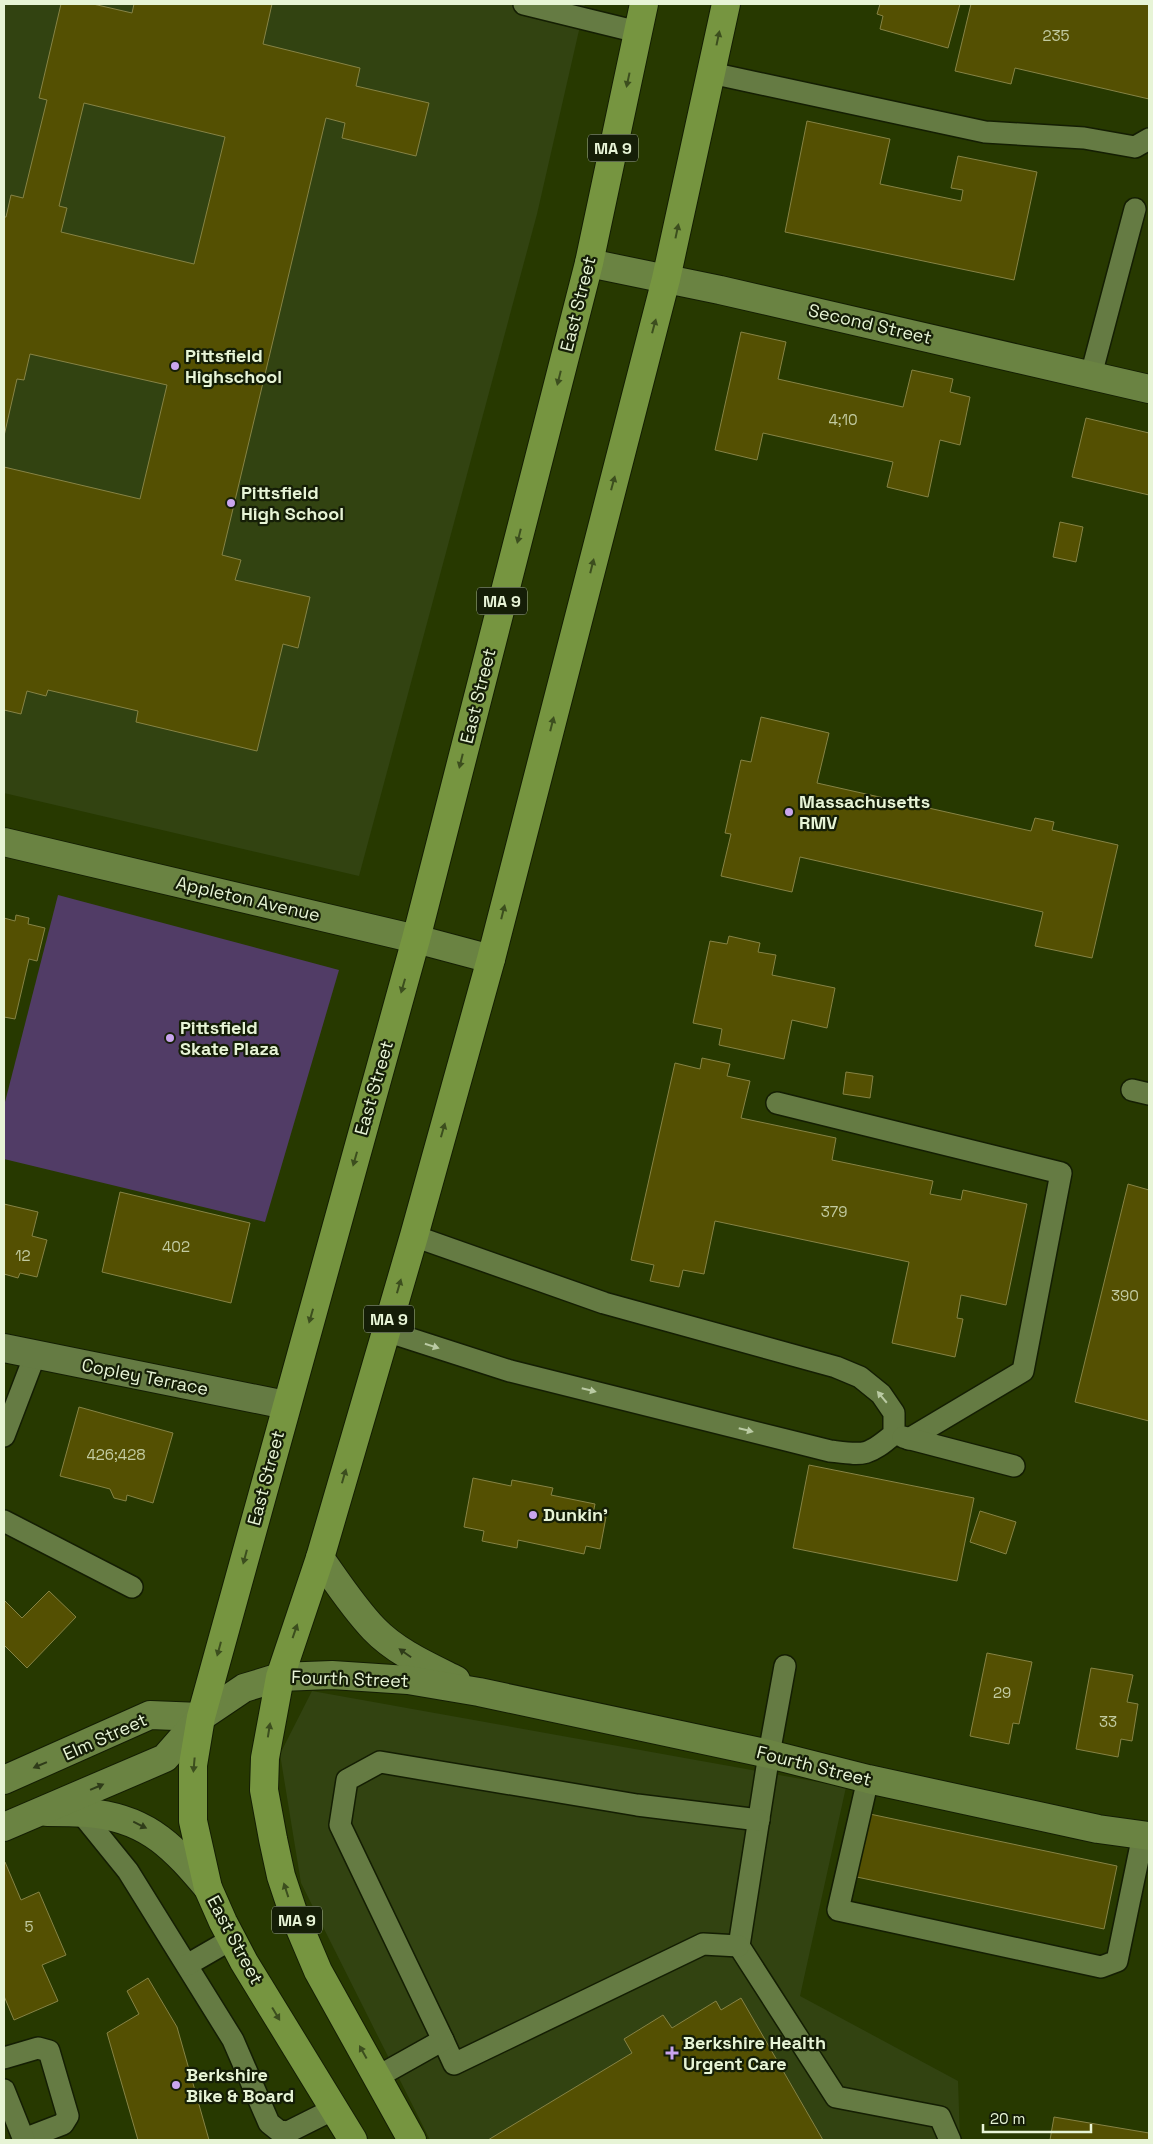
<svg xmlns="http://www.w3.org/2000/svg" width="1153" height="2144" font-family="'Space Grotesk',sans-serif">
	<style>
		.built { fill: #324311 }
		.green { fill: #513c66 }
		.building { fill: #545002; stroke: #868345; fill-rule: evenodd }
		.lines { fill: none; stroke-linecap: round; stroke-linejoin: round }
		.lane-casing { stroke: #141e03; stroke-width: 24 }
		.street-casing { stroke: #141e03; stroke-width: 30 }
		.secondary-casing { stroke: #141e03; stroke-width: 30 }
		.highway-casing { stroke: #141e03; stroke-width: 30 }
		.lane { stroke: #657b43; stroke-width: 21 }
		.street { stroke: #657b43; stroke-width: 28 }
		.secondary { stroke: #6a8342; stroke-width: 28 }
		.highway { stroke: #769540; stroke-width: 28 }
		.oneway { fill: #3c4e1e }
		.oneway2 { fill: #bacaa3 }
		.oneway3 { fill: #2f3c19 }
		.poi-dot { fill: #c9a5ee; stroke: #151e07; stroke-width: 2 }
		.labels { text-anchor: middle; stroke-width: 4.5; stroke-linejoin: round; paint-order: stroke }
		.number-label { font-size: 15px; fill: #c2cba1 }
		.shield { fill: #151e07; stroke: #a8b498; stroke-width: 1 }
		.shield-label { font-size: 16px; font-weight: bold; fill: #e7f4d6 }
		.street-label { font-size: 18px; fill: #e7f4d6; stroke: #151e07 }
		.poi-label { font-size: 18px; font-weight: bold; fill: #e7f4d6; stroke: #151e07; text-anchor: start }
	</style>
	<rect width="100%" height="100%" fill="#273900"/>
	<!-- built -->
	<g class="built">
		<path d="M4 4H585L537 214 359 876 4 793Z"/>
		<path d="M312 1691 846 1787 800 1996 958 2081 960 2140H430L301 1883 280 1754Z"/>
	</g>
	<!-- green -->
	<path class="green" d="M58 895 339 970 265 1222 4 1159V1106Z"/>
	<!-- building -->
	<g class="building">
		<path d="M61 4H93L132 13 134 4H272L263 44 360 68 356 86 429 103 416 156 342 138 345 123 326 118 222 555 241 560 235 580 310 597 298 648 283 644 257 751 136 722 138 711 48 690 46 696 27 691 21 714 4 710V467L140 499 167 385 30 354 24 380 17 379 4 436V217H6L11 195 23 198 47 100 39 98ZM84 103 225 137 194 264 61 232 67 208 59 206Z"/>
		<path d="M880 4H960L948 48 880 29 883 16 877 14Z"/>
		<path d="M971 4H1149V99L1015 68 1011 84 955 71Z"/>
		<path d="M807 121 890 139 880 184 961 201 963 190 951 188 958 156 1037 172 1014 280 785 232Z"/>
		<path d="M741 332 786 342 778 379 903 407 912 370 953 379 950 392 970 397 960 445 940 440 928 497 887 487 893 462 763 433 757 460 715 450Z"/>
		<path d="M1086 418 1149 433V495L1072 477Z"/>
		<path d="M1060 522 1083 527 1076 562 1053 557Z"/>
		<path d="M761 717 829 733 817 783 1031 831 1035 818 1054 822 1052 830 1118 845 1092 958 1035 946 1043 912 800 857 792 892 721 876 731 834 725 833 741 760 751 762Z"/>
		<path d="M16 915 29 918 28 924 45 928 37 961 29 959 15 1019 4 1017V918L15 921Z"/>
		<path d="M729 936 760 943 758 952 776 955 772 975 835 988 827 1028 792 1020 784 1059 719 1045 722 1029 693 1023 710 941 727 944Z"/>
		<path d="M702 1058 730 1064 727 1076 750 1081 741 1118 836 1138 832 1160 933 1181 930 1194 961 1200 963 1190 1027 1204 1006 1305 961 1295 957 1318 963 1319 955 1357 892 1343 909 1262 715 1221 704 1274 683 1270 679 1287 650 1281 654 1265 631 1260 675 1063 700 1069Z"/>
		<path d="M846 1072 873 1076 870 1098 843 1094Z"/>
		<path d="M1128 1184 1149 1190V1421L1075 1402Z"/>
		<path d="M120 1192 250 1223 231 1303 102 1272Z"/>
		<path d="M4 1204 38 1212 32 1236 47 1240 37 1277 20 1273 18 1278 4 1274Z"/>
		<path d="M79 1407 173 1433 153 1503 127 1495 126 1501 114 1498 110 1489 60 1476Z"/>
		<path d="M809 1465 974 1498 957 1581 793 1548Z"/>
		<path d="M473 1478 511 1486 512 1480 553 1488 551 1495 595 1504 593 1514 606 1517 600 1549 586 1546 584 1554 518 1540 517 1548 482 1541 484 1531 464 1527Z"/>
		<path d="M980 1511 1016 1522 1006 1554 970 1542Z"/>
		<path d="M49 1591 76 1617 27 1668 4 1645V1600L22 1618Z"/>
		<path d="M987 1653 1032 1662 1019 1724 1013 1723 1009 1744 970 1736Z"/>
		<path d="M1091 1668 1133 1675 1127 1702 1138 1704 1132 1741 1121 1739 1118 1757 1076 1749Z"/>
		<path d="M865 1813 1117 1866 1104 1929 852 1876Z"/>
		<path d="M5 1862 21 1900 39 1892 66 1955 42 1965 58 2001 14 2020 4 1996V1863Z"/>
		<path d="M148 1978 177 2027 209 2140H138L107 2033 139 2014 127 1991Z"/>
		<path d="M741 1998 823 2140H488L632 2053 624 2039 663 2015 672 2028 716 2001 721 2010Z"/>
		<path d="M1054 2117 1149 2133V2140H1050Z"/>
	</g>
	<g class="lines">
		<!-- lane casing -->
		<g class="lane-casing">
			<g id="lane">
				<path d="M524 4 638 32"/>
				<path d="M711 73 985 132 1084 138 1135 147 1149 139"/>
				<path d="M1091 375 1135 209"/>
				<path d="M1132 1090 1149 1094"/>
				<path d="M777 1103 1061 1173 1023 1371 909 1439"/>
				<path d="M386 1331 510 1371 830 1451C864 1455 867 1457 894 1434V1413L881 1394 860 1377 836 1367 604 1303 414 1236"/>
				<path d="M4 1436 35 1355"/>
				<path d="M903 1437 1014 1466"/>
				<path d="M4 1521 132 1587"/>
				<path d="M785 1666 769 1754 739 1946 836 2097 940 2117 950 2140"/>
				<path d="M868 1779 838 1910 1101 1967 1117 1961 1143 1835"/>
				<path d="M81 1813 128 1871 233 2040 269 2123 279 2131 288 2132 334 2109"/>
				<path d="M187 1965 232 1939"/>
				<path d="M443 2040 454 2064 703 1944 739 1946"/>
				<path d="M4 2058 38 2048 49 2051 68 2116 63 2124 24 2139"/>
				<path d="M377 2077 443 2040 340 1825 347 1780 380 1762 637 1805 759 1820"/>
				<path d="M4 2090 24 2140"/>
			</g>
		</g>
		<!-- street casing -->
		<g class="street-casing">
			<path id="street" d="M4 1348 286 1405"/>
		</g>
		<!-- secondary casing -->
		<g class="secondary-casing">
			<g id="secondary">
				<path d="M589 263 720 290 1149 389"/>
				<path d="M4 842 416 939 491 959"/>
				<path d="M320 1558C337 1582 353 1607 374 1629 396 1652 428 1666 456 1680"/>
				<path d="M4 1780 150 1715 201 1717"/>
				<path d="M47 1812C63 1812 80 1812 97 1814 150 1821 175 1849 208 1888"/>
				<path d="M4 1827 165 1758 201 1717 244 1688 280 1677 332 1675 408 1680 479 1692 769 1754 868 1779 1098 1829 1149 1836"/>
			</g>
		</g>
		<!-- highway casing -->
		<g class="highway-casing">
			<g id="highway">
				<path d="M353 2140 244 1962 223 1922 208 1888 193 1821V1765L201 1717 416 939 589 263 644 4"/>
				<path d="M412 2140 318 1971 293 1912 281 1876 273 1839 264 1790 265 1758 280 1677 320 1558 414 1236 491 959 666 279 726 4"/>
			</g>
		</g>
		<!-- lane -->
		<use href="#lane" class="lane"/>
		<!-- street -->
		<use href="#street" class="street"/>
		<!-- secondary -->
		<use href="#secondary" class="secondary"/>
		<!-- highway -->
		<use href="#highway" class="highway"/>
	</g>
	<!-- one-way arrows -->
	<defs><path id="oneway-solid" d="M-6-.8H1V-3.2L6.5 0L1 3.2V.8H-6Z" transform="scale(1.25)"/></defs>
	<g class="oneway">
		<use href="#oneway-solid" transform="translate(718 38) rotate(-78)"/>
		<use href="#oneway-solid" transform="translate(628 80) rotate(102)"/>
		<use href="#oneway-solid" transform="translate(677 231) rotate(-78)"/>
		<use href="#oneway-solid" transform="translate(654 326) rotate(-75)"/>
		<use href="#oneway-solid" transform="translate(559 378) rotate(104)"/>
		<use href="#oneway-solid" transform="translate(613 483) rotate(-75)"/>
		<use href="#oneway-solid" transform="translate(519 536) rotate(104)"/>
		<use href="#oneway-solid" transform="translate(592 566) rotate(-76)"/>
		<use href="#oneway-solid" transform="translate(552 724) rotate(-76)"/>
		<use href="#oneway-solid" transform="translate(461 761) rotate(104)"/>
		<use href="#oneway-solid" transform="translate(503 912) rotate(-76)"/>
		<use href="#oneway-solid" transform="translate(403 986) rotate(106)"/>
		<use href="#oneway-solid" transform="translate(443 1130) rotate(-74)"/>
		<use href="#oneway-solid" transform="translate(355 1159) rotate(106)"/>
		<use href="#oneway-solid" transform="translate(399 1286) rotate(-74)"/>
		<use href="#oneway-solid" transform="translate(311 1316) rotate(106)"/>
		<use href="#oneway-solid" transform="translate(344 1476) rotate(-74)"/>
		<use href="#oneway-solid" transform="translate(245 1557) rotate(105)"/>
		<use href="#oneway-solid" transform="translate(295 1631) rotate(-71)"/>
		<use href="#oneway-solid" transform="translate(219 1649) rotate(105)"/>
		<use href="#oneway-solid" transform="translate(269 1730) rotate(-81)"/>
		<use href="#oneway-solid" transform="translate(194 1765) rotate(95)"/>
		<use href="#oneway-solid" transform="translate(286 1890) rotate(-108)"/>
		<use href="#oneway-solid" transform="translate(276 2014) rotate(59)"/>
		<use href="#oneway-solid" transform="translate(363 2052) rotate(-119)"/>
	</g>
	<g class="oneway2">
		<use href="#oneway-solid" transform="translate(432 1346) rotate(18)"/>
		<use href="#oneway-solid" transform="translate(589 1390) rotate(14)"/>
		<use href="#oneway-solid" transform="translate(882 1397) rotate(-130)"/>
		<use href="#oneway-solid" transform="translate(746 1430) rotate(14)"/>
	</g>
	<g class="oneway3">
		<use href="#oneway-solid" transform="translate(405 1653) rotate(-145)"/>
		<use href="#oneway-solid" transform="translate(40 1765) rotate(157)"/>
		<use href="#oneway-solid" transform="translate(97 1787) rotate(-23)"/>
		<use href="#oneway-solid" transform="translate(140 1825) rotate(26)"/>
	</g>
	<!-- markers -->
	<g class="poi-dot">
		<circle cx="175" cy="366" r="5"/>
		<circle cx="231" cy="503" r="5"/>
		<circle cx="789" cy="812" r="5"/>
		<circle cx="170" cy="1038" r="5"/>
		<circle cx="533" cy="1515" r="5"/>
		<path d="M669.5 2045.5h5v5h5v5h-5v5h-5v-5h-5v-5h5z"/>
		<circle cx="176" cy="2085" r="5"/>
	</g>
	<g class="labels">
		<!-- number labels -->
		<g class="number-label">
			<text x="1056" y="41">235</text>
			<text x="843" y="425">4;10</text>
			<text x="834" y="1217">379</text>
			<text x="176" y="1252">402</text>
			<text x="23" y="1261">12</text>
			<text x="1125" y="1301">390</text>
			<text x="116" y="1460">426;428</text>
			<text x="1002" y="1698">29</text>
			<text x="1108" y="1727">33</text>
			<text x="29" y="1932">5</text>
		</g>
		<!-- shield labels -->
		<g class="shield">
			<rect x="588" y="134.5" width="50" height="27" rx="4"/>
			<rect x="477" y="587.5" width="50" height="27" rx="4"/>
			<rect x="364" y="1305.5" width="50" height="27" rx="4"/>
			<rect x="272" y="1906.5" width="50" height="27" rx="4"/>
		</g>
		<g class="shield-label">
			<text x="613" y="154">MA 9</text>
			<text x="502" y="607">MA 9</text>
			<text x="389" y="1325">MA 9</text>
			<text x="297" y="1926">MA 9</text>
		</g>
		<!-- street labels -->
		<g class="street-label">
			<text transform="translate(578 304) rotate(-76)" y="6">East Street</text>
			<text transform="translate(870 324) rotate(13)" y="6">Second Street</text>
			<text transform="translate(478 696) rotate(-76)" y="6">East Street</text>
			<text transform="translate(248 899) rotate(13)" y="6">Appleton Avenue</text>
			<text transform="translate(374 1088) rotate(-74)" y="6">East Street</text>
			<text transform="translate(145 1377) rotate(11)" y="6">Copley Terrace</text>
			<text transform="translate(266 1478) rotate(-75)" y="6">East Street</text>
			<text transform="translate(350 1679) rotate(2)" y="6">Fourth Street</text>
			<text transform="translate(105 1737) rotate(-24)" y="6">Elm Street</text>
			<text transform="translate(814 1766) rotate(14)" y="6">Fourth Street</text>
			<text transform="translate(235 1940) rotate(62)" y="6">East Street</text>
		</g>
		<!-- poi labels -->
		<g class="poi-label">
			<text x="185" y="362">Pittsfield<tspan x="185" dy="21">Highschool</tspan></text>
			<text x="241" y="499">Pittsfield<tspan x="241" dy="21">High School</tspan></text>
			<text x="799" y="808">Massachusetts<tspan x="799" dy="21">RMV</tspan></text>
			<text x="180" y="1034">Pittsfield<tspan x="180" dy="21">Skate Plaza</tspan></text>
			<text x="543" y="1521">Dunkin'</text>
			<text x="683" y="2049">Berkshire Health<tspan x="683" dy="21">Urgent Care</tspan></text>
			<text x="186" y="2081">Berkshire<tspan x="186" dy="21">Bike &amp; Board</tspan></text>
		</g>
	</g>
	<!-- border -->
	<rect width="1153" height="2144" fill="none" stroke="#e7f4d6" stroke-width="10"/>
	<!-- scale -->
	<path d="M983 2124v8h108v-8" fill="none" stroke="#e7f4d6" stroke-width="2.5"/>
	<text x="990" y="2124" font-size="15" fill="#e7f4d6" stroke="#151e07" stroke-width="4" paint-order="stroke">20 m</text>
</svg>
